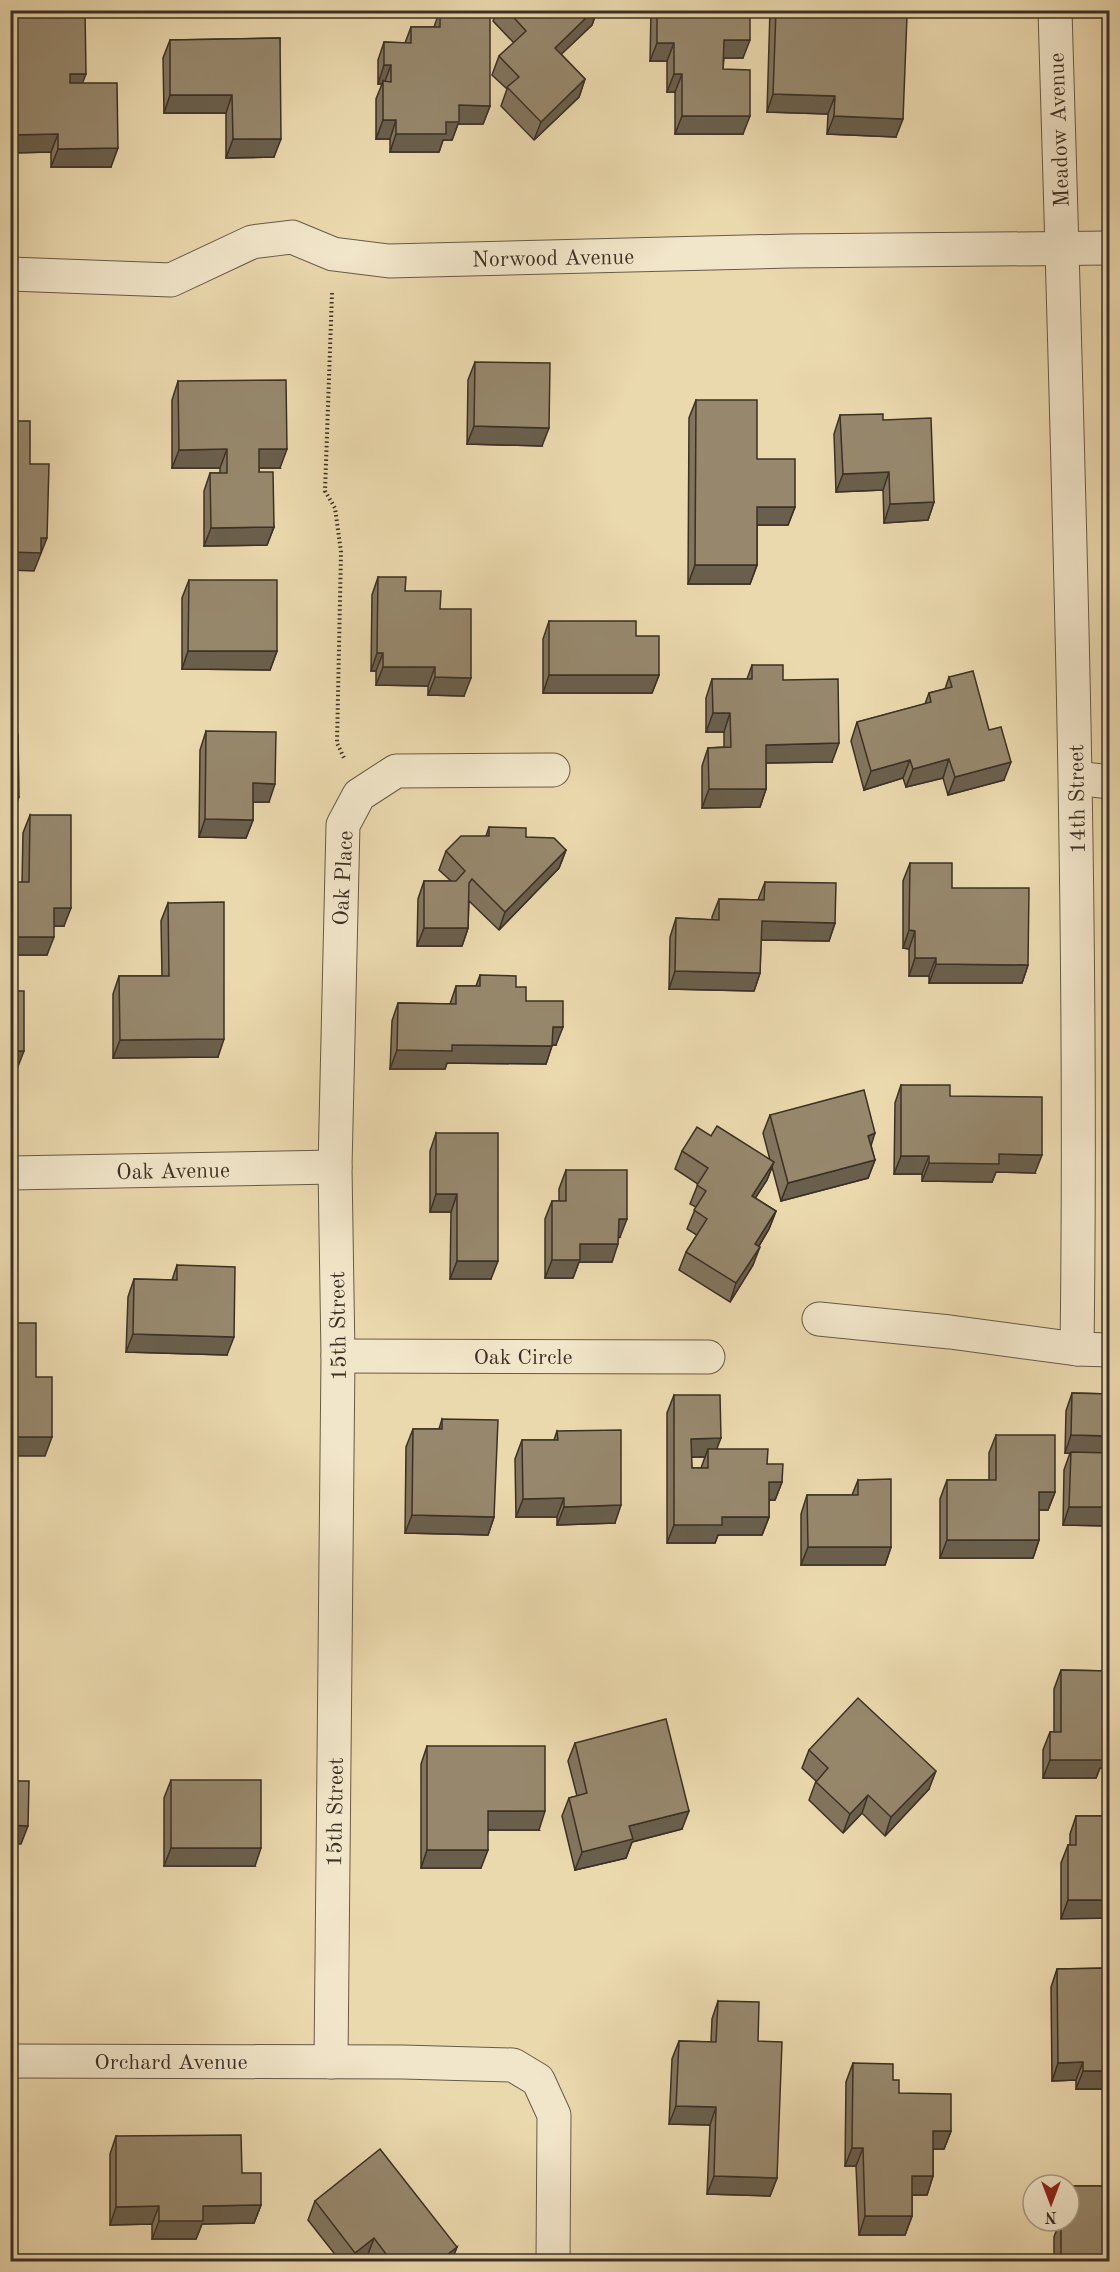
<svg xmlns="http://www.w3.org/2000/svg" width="1120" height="2272" font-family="'Old Standard TT',serif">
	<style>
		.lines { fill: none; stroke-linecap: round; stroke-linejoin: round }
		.street-casing { stroke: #675a48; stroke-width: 35 }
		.path { stroke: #3b3026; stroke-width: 4; stroke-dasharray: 1.5 3; stroke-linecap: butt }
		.street { stroke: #f2e6ca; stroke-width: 33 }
		.wall { fill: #82755e; stroke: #3b3026; stroke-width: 1.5; fill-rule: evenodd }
		.shaded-wall { fill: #6a5f4c; stroke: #3b3026; stroke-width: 1.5 }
		.building { fill: #97886d; stroke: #3b3026; stroke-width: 1.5 }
		.labels { text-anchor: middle; stroke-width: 5; stroke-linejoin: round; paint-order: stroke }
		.street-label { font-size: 22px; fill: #3b3026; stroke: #f2e6ca }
	</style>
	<rect width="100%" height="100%" fill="#ebd9ae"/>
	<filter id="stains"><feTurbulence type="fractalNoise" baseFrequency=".00333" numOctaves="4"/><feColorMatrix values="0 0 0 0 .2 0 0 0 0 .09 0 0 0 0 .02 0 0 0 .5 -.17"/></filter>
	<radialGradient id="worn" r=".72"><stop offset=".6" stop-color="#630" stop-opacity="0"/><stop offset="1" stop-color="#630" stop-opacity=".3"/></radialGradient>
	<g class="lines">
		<!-- street casing -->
		<g class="street-casing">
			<g id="street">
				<path d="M1055 10C1068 457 1083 903 1077 1349"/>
				<path d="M10 274 171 280 252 242 292 237 333 254 389 261 789 251 1110 248"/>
				<path d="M1076 778 1110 782"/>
				<path d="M10 1173 335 1167"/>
				<path d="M819 1319 950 1332 1077 1349 1110 1350"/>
				<path d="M338 1356 708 1357"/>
				<path d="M10 2061 403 2062 513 2065 538 2080 554 2115 553 2262"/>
				<path d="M331 2062 338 1356 335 1167 343 825 359 795 396 771 553 770"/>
			</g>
		</g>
		<!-- path -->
		<path class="path" d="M332 293 325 491 335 508 341 552 337 743 344 758"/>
		<!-- street -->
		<use href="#street" class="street"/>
	</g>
	<!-- wall -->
	<g class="wall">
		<path d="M10 10 82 83 111 167H51V152L10 153Z"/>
		<path d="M440 10 490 106 483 124H458L452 140H443L439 152H390V139H376V99L382 84H378V60L384 42 405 43 411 27H434Z"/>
		<path d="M497 10H597L592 25 561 54 585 79 579 97 534 140 501 106 507 89 492 75 499 56 514 43 493 21Z"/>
		<path d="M651 10H750L743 58H724L723 69 743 134H675V92H667V61H650Z"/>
		<path d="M770 10H842V14L896 137 827 134 828 114 767 112Z"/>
		<path d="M280 38 274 157 226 158V113H164L163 58 170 40Z"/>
		<path d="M475 362 542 446 467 444 468 380Z"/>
		<path d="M178 381 280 468H259V472L274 527 267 545 204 546V491L210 473H220V468H172V400Z"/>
		<path d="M696 400 757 459 795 507 788 525H757V565L750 584H688L689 418Z"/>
		<path d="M840 415 883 420 934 502 928 520 884 523 883 490 836 492 834 434Z"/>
		<path d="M378 577 440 609 464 696 428 695V686L376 685V671H371L372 595Z"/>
		<path d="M189 580 277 651 270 670 182 669V598Z"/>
		<path d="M549 621 636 636 659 675 652 693H543V639Z"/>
		<path d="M752 665 783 680 832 762 766 763V789L760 807 702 808V766L708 748 724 747V732H706V698L712 679H747Z"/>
		<path d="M949 677 1004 780 948 795 943 778 906 787 903 778 864 790 851 741 857 722 925 704 929 693 945 689Z"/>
		<path d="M206 731 269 802H253V820L246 838 199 837 200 750Z"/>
		<path d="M30 815 64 926H54L47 955H10L22 882 23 833Z"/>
		<path d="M489 827 526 837 566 850 559 868 499 930 469 901 468 928 462 946H417L418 899 424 881H451L439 870 446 851 486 836Z"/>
		<path d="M910 863 952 888 1028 965 1022 983H929V976H909V949L903 948V881Z"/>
		<path d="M765 882 835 923 829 941 761 940 760 973 754 991 669 989 670 937 676 918 712 920V917L719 899 758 900Z"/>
		<path d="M168 903 218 1057 113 1058V994L119 976H162L161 921Z"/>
		<path d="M480 975 516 987 556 1045H552L546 1064 447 1063 445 1069H390L392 1021 398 1003 450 1004 456 986H476Z"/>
		<path d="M901 1085 950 1096 1035 1173 996 1172 992 1182 922 1181V1174H894L895 1103Z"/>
		<path d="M770 1115 871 1145 875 1160 868 1178 781 1201 772 1167 767 1180 755 1198 776 1211 769 1229 759 1246 753 1265 730 1302 679 1270 686 1252 697 1235 687 1229 696 1207 690 1204 698 1184 675 1169 682 1151 711 1136 770 1160 763 1133Z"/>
		<path d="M436 1133 491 1279H450L451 1212H430V1151Z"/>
		<path d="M566 1170 620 1237H619L612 1262H579L573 1278H545V1219L552 1201H559V1189Z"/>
		<path d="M177 1265 227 1355 126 1352 128 1297 134 1279 172 1280Z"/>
		<path d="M1072 1393 1110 1394V1526L1063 1525 1064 1470 1070 1453H1065L1066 1411Z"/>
		<path d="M674 1395 717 1449 767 1464 782 1482 775 1500H769V1517L762 1535H718L715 1543H667V1413ZM691 1457H705L701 1468H692Z"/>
		<path d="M442 1419 494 1517 488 1535 405 1533 406 1447 413 1429H439Z"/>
		<path d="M557 1431 615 1523 557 1525V1517H516L515 1459 522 1440H554Z"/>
		<path d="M996 1435 1055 1492 1048 1510H1039V1540L1033 1558H940V1499L947 1480H989V1453Z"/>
		<path d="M858 1480 891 1547 885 1565H801V1514L807 1495H852Z"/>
		<path d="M1061 1670 1110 1671V1768H1100L1096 1778H1043V1750L1050 1732H1054V1689Z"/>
		<path d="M575 1743 682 1829 632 1842 626 1858 575 1870 562 1816 569 1798 577 1796 568 1761Z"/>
		<path d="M427 1746 539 1830H488L481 1868H421V1764Z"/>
		<path d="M809 1750 929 1789 885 1836 862 1813 843 1833 809 1800 816 1781 802 1768Z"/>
		<path d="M171 1780 255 1866H164V1798Z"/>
		<path d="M1076 1816H1110L1061 1919V1863L1068 1845H1070V1834Z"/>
		<path d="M1110 1968V2089H1076V2080L1052 2081 1051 1987 1057 1969Z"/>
		<path d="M718 2001 758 2041 777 2178 770 2196 707 2194 710 2125 669 2124 672 2059 679 2041 711 2042 712 2019Z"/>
		<path d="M853 2063 893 2080 899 2093 951 2131 944 2149H933V2176L927 2195H912V2216L905 2235H859L856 2166H845L846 2082Z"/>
		<path d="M116 2136 242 2173 261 2205 254 2223 202 2224 196 2239H152V2224L110 2225V2154Z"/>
		<path d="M1110 2157V2262H1054V2237L1060 2221H1069V2196L1073 2186H1108V2162Z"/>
		<path d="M315 2201 457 2247 451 2262H371L367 2257 361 2262H341L308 2220Z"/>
	</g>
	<!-- shaded-wall -->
	<g class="shaded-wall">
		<path d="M594 10H597L592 25 549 66 555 48Z"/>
		<path d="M724 40H750L743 58H717Z"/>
		<path d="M657 43H674L667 61H650Z"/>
		<path d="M384 65H391L384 84 383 81 382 84H378Z"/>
		<path d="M70 74H86L79 92H63Z"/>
		<path d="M674 74H682L675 92H667Z"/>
		<path d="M585 79 579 97 534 140 541 122Z"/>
		<path d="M773 94 835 96 828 114 767 112Z"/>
		<path d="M170 95H232L226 113H164Z"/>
		<path d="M459 105 490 106 483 124H458L452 140H443L439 152H390L396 134 446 122Z"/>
		<path d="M682 116H750L743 134H675Z"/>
		<path d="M834 116 903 119 896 137 827 134Z"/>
		<path d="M383 120H396L390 139H376Z"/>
		<path d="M58 134 51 152 10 153V135Z"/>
		<path d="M233 139H281L274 157 226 158Z"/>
		<path d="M118 148 111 167H51L58 149Z"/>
		<path d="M474 426 549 428 542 446 467 444Z"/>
		<path d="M227 449 220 468H172L179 450Z"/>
		<path d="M259 449H287L280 468H252Z"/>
		<path d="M889 472 883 490 836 492 843 474Z"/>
		<path d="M934 502 928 520 884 523 890 504Z"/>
		<path d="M757 507H795L788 525H750Z"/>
		<path d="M274 527 267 545 204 546 211 528Z"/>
		<path d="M41 538H47L34 571 10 570V552Z"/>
		<path d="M695 565H757L750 584H688Z"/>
		<path d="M188 651H277L270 670 182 669Z"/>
		<path d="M377 653H383L376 671H371Z"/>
		<path d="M383 667H435L428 686 376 685Z"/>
		<path d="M549 675H659L652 693H543Z"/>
		<path d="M435 677 471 678 464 696 428 695Z"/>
		<path d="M713 713H730L724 732H706Z"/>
		<path d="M839 743 832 762 759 763 766 745Z"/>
		<path d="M949 759 943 778 906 787 913 769Z"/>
		<path d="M910 760 903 778 864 790 871 771Z"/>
		<path d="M1011 762 1004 780 948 795 955 777Z"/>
		<path d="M253 783 275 784 269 802H247Z"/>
		<path d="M709 789H766L760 807 702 808Z"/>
		<path d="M10 797H19L12 815H10Z"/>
		<path d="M205 819 253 820 246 838 199 837Z"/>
		<path d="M566 850 559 868 499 930 505 912Z"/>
		<path d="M54 908H71L64 926H48Z"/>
		<path d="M762 921 835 923 829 941 755 940Z"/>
		<path d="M424 928H468L462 946H417Z"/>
		<path d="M909 930 915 931 909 949 903 948Z"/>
		<path d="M10 937H54L47 955H10Z"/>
		<path d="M915 958H936L929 976H909Z"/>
		<path d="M936 964 1028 965 1022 983H929Z"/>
		<path d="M675 971 760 973 754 991 669 989Z"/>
		<path d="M553 1027H563L556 1045H546Z"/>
		<path d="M224 1039 218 1057 113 1058 120 1040Z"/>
		<path d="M452 1045 552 1046 546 1064 447 1063 445 1069H390L397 1050Z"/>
		<path d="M10 1051H24L17 1069H10Z"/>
		<path d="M875 1133 869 1152 868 1136Z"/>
		<path d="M999 1154 1042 1155 1035 1173 996 1172 992 1182 922 1181 929 1163Z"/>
		<path d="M901 1156H929L922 1174H894Z"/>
		<path d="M875 1160 868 1178 781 1201 788 1183Z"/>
		<path d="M774 1162 767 1180 745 1214 752 1196Z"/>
		<path d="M436 1194H457L451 1212H430Z"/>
		<path d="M776 1211 769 1229 749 1262 755 1244Z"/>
		<path d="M619 1219H627L620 1237H612Z"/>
		<path d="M580 1244H618L612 1262H579L573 1278H545L552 1260Z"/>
		<path d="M760 1247 753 1265 730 1302 736 1283Z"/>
		<path d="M457 1261H498L491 1279H450Z"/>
		<path d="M133 1334 234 1337 227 1355 126 1352Z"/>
		<path d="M1071 1435 1110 1436 1109 1455 1065 1453Z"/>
		<path d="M10 1437H52L45 1456H10Z"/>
		<path d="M721 1438 714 1456 708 1449 705 1457H684L691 1439Z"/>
		<path d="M769 1482H782L775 1500H762Z"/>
		<path d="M1039 1492H1055L1048 1510H1033Z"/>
		<path d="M564 1498 557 1517H516L523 1499Z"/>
		<path d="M621 1505 615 1523 557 1525 564 1507Z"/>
		<path d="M1069 1507H1110V1526L1063 1525Z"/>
		<path d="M412 1515 494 1517 488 1535 405 1533Z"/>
		<path d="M722 1517H769L762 1535H718L715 1543H667L674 1525Z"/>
		<path d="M947 1540H1039L1033 1558H940Z"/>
		<path d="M808 1547H891L885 1565H801Z"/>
		<path d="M1103 1750H1110V1768H1100L1096 1778H1043L1050 1760Z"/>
		<path d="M936 1771 929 1789 885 1836 891 1817Z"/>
		<path d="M868 1795 862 1813 843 1833 850 1814Z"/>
		<path d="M488 1811H545L539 1830H481Z"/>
		<path d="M689 1811 682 1829 632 1842 626 1858 575 1870 582 1852 629 1826Z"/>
		<path d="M10 1825 28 1826 21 1844H10Z"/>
		<path d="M171 1848H261L255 1866H164Z"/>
		<path d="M427 1850H488L481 1868H421Z"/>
		<path d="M1068 1900H1110V1918L1061 1919Z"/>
		<path d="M1083 2062 1076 2080 1052 2081 1058 2063Z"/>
		<path d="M1083 2071H1110V2089H1076Z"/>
		<path d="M676 2106 716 2107 710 2125 669 2124Z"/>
		<path d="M933 2131H951L944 2149H927Z"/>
		<path d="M852 2148H863L856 2166H845Z"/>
		<path d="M714 2176 777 2178 770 2196 707 2194Z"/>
		<path d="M912 2176H933L927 2195H906Z"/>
		<path d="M261 2205 254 2223 202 2224 196 2239H152L159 2221 203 2206Z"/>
		<path d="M159 2206 152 2224 110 2225 116 2207Z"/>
		<path d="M865 2216H912L905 2235H859Z"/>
		<path d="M374 2238 367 2257 361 2262H352L355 2253Z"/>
		<path d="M457 2247 451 2262H438Z"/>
	</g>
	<!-- building -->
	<g class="building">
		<path d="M10 10H85L86 74H70V83H117L118 148 58 149V134L10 135Z"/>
		<path d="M440 10H490V106L459 105V122H446V134H396V120H383V81L391 82V65H384V42L411 43V27H440Z"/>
		<path d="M507 10H594L555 48 585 79 541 122 507 87 519 77 499 56 526 31Z"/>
		<path d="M657 10H750V40H724L723 69 750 70V116H682V74H674V43H657Z"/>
		<path d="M776 10H842V14L907 16 903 119 834 116 835 96 773 94Z"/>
		<path d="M280 38 281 139H233L232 95H170V40Z"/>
		<path d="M475 362 550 363 549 428 474 426Z"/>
		<path d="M286 380 287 449H259V472H273L274 527 211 528 210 473H227V449L179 450 178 381Z"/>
		<path d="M696 400H757V459H795V507H757V565H695Z"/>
		<path d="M883 414V420L931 418 934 502 890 504 889 472 843 474 840 415Z"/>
		<path d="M10 421H30V464H49L47 538H41V553L10 552Z"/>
		<path d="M378 577H406L405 591H441L440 609H471V678L435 677V667H383V653H377Z"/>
		<path d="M189 580H277V651H188Z"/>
		<path d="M549 621H636V636H659V675H549Z"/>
		<path d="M752 665H783V680L838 679 839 743 766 745V789H709L708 748 731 747 730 713H713L712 679H752Z"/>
		<path d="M973 671 989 730 1001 727 1011 762 955 777 949 759 913 769 910 760 871 771 857 722 931 702 929 693 952 687 949 677Z"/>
		<path d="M206 731 276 732 275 784 253 783V820L205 819Z"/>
		<path d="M18 734 19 797H10V735Z"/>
		<path d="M30 815H71V908H54V937H10V882H29Z"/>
		<path d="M489 827 526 828V837L554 838 566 850 505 912 472 879 469 883 468 928H424V881H456L465 871 446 851 461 836H489Z"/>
		<path d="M910 863H952V888H1029L1028 965 936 964V958H915V931L909 930Z"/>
		<path d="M765 882 836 883 835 923 762 921 760 973 675 971 676 918 719 920V899L764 900Z"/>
		<path d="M224 902V1039L120 1040 119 976H169L168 903Z"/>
		<path d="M480 975 516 976V987H526V1001H563V1027H553L552 1046 452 1045V1051L397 1050 398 1003 456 1004V986H480Z"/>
		<rect x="10" y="991" width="14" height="60"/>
		<path d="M901 1085H950V1096L1042 1097V1155L999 1154V1164L929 1163V1156H901Z"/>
		<path d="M864 1090 875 1133 868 1136 875 1160 788 1183 770 1115Z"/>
		<path d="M717 1126 774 1162 752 1196 776 1211 755 1244 760 1247 736 1283 686 1252 707 1219 694 1210 706 1191 697 1185 708 1168 682 1151 697 1127 711 1136Z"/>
		<path d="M436 1133H498V1261H457V1194H436Z"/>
		<path d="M566 1170H627V1219H619L618 1244H580V1260H552V1201H566Z"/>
		<path d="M177 1265 235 1267 234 1337 133 1334 134 1279 177 1280Z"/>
		<path d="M10 1323H36V1377H52V1437H10Z"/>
		<path d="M1072 1393 1110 1394V1436L1071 1435Z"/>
		<path d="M674 1395H720L721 1438 691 1439 692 1468H708V1449H768L767 1464H783L782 1482H769V1517H722V1525H674Z"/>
		<path d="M442 1419 498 1420 494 1517 412 1515 413 1429H442Z"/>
		<path d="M621 1430V1505L564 1507V1498L523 1499 522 1440H558L557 1431Z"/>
		<path d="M996 1435H1055V1492H1039V1540H947V1480H996Z"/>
		<path d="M1071 1452 1110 1453V1507H1069Z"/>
		<path d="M891 1479V1547H808L807 1495H858V1480Z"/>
		<path d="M1061 1670 1110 1671V1750H1103V1760H1050V1732H1061Z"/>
		<path d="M858 1698 936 1771 891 1817 868 1795 850 1814 816 1782 828 1768 809 1750Z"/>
		<path d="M666 1719 689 1811 629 1826 633 1839 582 1852 569 1798 587 1793 575 1743Z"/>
		<path d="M427 1746H545V1811H488V1850H427Z"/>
		<rect x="171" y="1780" width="90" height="68"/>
		<path d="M10 1781H29L28 1826 10 1825Z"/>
		<path d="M1076 1816H1110V1900H1068V1845H1076Z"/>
		<path d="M1110 1968V2071H1083V2062L1058 2063 1057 1969Z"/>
		<path d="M718 2001 759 2002 758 2041 782 2042 777 2178 714 2176 716 2107 676 2106 679 2041 716 2042Z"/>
		<path d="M853 2063 893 2064V2080H899V2093L951 2094V2131H933V2176H912V2216H865L863 2148H852Z"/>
		<path d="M241 2135 242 2173H261V2205L203 2206V2221H159V2206L116 2207V2136Z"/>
		<path d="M380 2149 457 2247 438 2262H392L374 2238 355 2253 315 2201Z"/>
		<path d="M1073 2186H1110V2262H1061V2221H1069V2219H1072Z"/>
	</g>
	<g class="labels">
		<!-- street labels -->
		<g class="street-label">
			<text transform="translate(1058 130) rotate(-92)" y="8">Meadow Avenue</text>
			<text transform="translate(553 257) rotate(-1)" y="8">Norwood Avenue</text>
			<text transform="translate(1076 799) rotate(-91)" y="8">14th Street</text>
			<text transform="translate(342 878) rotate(-87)" y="8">Oak Place</text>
			<text transform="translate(173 1170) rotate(-1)" y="8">Oak Avenue</text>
			<text transform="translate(337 1326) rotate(-91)" y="8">15th Street</text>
			<text x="523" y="1364">Oak Circle</text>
			<text transform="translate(334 1812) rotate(-89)" y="8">15th Street</text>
			<text x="171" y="2069">Orchard Avenue</text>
		</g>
	</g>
	<!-- margin -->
	<rect width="1120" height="2272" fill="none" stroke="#ebd9ae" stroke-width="36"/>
	<rect x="12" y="12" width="1096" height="2248" fill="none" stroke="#3b3026" stroke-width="3"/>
	<rect x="18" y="18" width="1084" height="2236" fill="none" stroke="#3b3026" stroke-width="1.5"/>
	<!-- north arrow -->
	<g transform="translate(1051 2203) rotate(180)"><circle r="28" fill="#f2e6ca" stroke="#a99d88" stroke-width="1.5"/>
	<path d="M0-4.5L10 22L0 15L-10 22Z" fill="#8f2418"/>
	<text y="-9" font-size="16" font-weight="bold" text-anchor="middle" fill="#3b3026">N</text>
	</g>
	<rect width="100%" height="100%" filter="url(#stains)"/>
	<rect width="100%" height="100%" fill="url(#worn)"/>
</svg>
